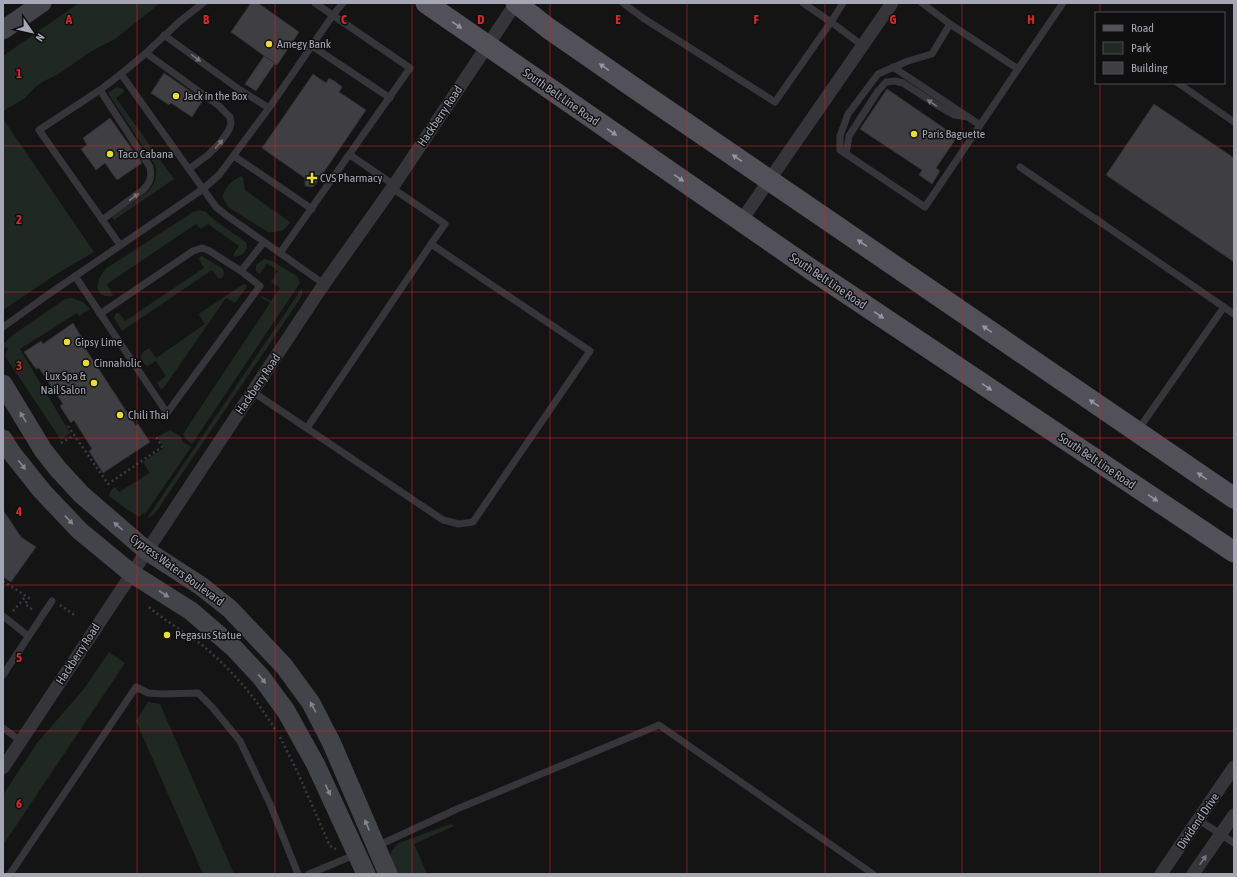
<svg xmlns="http://www.w3.org/2000/svg" width="1237" height="877" font-family="'Asap Condensed',sans-serif">
	<style>
		.green { fill: #202823 }
		.building { fill: #3f3e42; stroke: #2f2e31 }
		.lines { fill: none; stroke-linecap: round; stroke-linejoin: round }
		.path { stroke: #3b3b41; stroke-width: 2.5; stroke-dasharray: 2 3; stroke-linecap: butt }
		.lane { stroke: #36353a; stroke-width: 7 }
		.street { stroke: #36353a; stroke-width: 13 }
		.secondary { stroke: #43434a; stroke-width: 19 }
		.primary { stroke: #525159; stroke-width: 21 }
		.oneway { fill: #9596a3 }
		.oneway2 { fill: #74747e }
		.oneway3 { fill: #838490 }
		.grid { fill: none; stroke: #d62828; stroke-width: 1; stroke-opacity: 0.55 }
		.poi-dot { fill: #e7dc3a; stroke: #0f0f10; stroke-width: 1.5 }
		.labels { text-anchor: middle; stroke-width: 3; stroke-linejoin: round; paint-order: stroke }
		.poi-label { font-size: 12px; fill: #a6a7b5; stroke: #0f0f10; text-anchor: start }
		.street-label { font-size: 12px; fill: #a6a7b5; stroke: #0f0f10 }
		.grid-label { font-size: 13px; text-anchor: middle; font-weight: bold; fill: #d62828; stroke: #0f0f10; stroke-width: 3; stroke-linejoin: round; paint-order: stroke }
	</style>
	<rect width="100%" height="100%" fill="#141415"/>
	<!-- green -->
	<g class="green">
		<path d="M79 3H160L115 39 90 52 57 75 42 82 33 89 24 99 3 111V56Z"/>
		<path d="M116 87 123 89 124 92 116 98 174 179 114 220 112 217 149 191C155 183 158 174 155 165L108 93Z"/>
		<path d="M3 119 94 252 55 275 3 310Z"/>
		<path d="M241 176 243 178 245 190 290 222C285 231 278 233 268 232L228 207 223 198C223 189 233 179 241 176Z"/>
		<path d="M200 210 206 212 214 220 246 242 247 248 242 255 235 257 233 255 239 246 208 224 201 229 196 224 107 284 113 296C91 299 96 278 107 268L193 212Z"/>
		<path d="M202 256 223 269 224 274 222 278 219 279 212 270 122 331 114 318 116 313H119L125 321 204 268 199 259 200 257Z"/>
		<path d="M264 259 272 261 297 276 300 283 192 444 187 440 183 434 270 303 261 297 262 296 271 301 280 288 271 282 278 271 267 263 260 274 256 271V265Z"/>
		<path d="M244 284 247 285 246 288 235 303 226 298 165 386 161 390 157 383 166 376 156 361 147 366C138 359 140 353 149 348L156 358 205 324 199 315 200 313Z"/>
		<path d="M302 288V295L300 299 158 509 153 515 148 518V517Z"/>
		<path d="M72 298 83 302 90 309 79 316 77 313 20 349 70 433 61 440 5 356 8 348 5 347 4 350 3 349V344L13 335 65 299Z"/>
		<path d="M170 430 180 436 184 443 191 447 145 514 143 513 139 517 125 508 109 496 111 490 115 487 119 492 150 473 143 462 164 448 157 437Z"/>
		<path d="M109 652 125 663 3 845V795L37 743 83 690Z"/>
		<path d="M148 702 160 704 234 874H203L136 721Z"/>
		<path d="M450 824 454 826 414 844 427 874H395L390 856 392 850 399 843Z"/>
	</g>
	<!-- building -->
	<g class="building">
		<path d="M251 3H258L299 32 277 65 231 32Z"/>
		<path d="M264 56 275 63 256 91 245 84Z"/>
		<path d="M164 73 203 100 192 117 171 103 169 105 151 93Z"/>
		<path d="M313 74 326 83 329 78 336 82 342 87 339 92 366 110 315 185 262 148Z"/>
		<path d="M887 89 957 137 936 168 940 171 932 184 919 175 922 170 860 129Z"/>
		<path d="M1154 104 1234 158V262L1106 175Z"/>
		<path d="M110 118 142 163 117 180 105 163 96 170 81 149 87 145 83 138Z"/>
		<path d="M305 178 315 185 313 187 305 186Z"/>
		<path d="M73 323 83 340 81 342 136 426 138 424 150 442 103 473 89 451 92 449 74 420 71 423 60 406 63 404 39 368 36 369 24 352 41 341 43 344Z"/>
		<path d="M3 510 21 537 36 547 11 582 3 577Z"/>
	</g>
	<g class="lines">
		<!-- path -->
		<g class="path">
			<path d="M68 426 108 484 162 447 155 435"/>
			<path d="M61 443 74 435"/>
			<path d="M3 581 29 598 25 604 33 610 34 609"/>
			<path d="M60 605 76 616"/>
			<path d="M149 607C165 621 185 632 202 645 231 669 257 699 276 731"/>
			<path d="M13 611 26 596"/>
			<path d="M280 737 298 773 330 846 336 849"/>
		</g>
		<!-- lane -->
		<g class="lane">
			<path d="M623 3 643 18 775 102 831 22 803 3"/>
			<path d="M843 3 831 22 863 46"/>
			<path d="M922 3 950 24 1018 69 1063 3"/>
			<path d="M950 24 932 54 908 61 878 74 848 114 840 136V150L925 207 1018 69"/>
			<path d="M164 35 240 90 269 108"/>
			<path d="M312 46 390 98"/>
			<path d="M146 53 219 106 230 117 231 123 229 130 220 143 208 155 189 169"/>
			<path d="M893 67 980 125"/>
			<path d="M121 74 146 53 179 22 203 3"/>
			<path d="M1178 83 1234 122"/>
			<path d="M100 90 150 167C152 177 150 183 143 190L102 220"/>
			<path d="M846 154 849 136 878 91 886 82 895 81 903 83 940 107 954 115 968 117"/>
			<path d="M350 155 394 185"/>
			<path d="M234 156 312 209"/>
			<path d="M1020 167 1234 314"/>
			<path d="M120 245 39 130 100 90 121 74 216 207 226 215 324 284"/>
			<path d="M280 253 410 68 315 3"/>
			<path d="M75 276 167 413 260 286 241 271 264 242"/>
			<path d="M100 314 193 251 202 248 208 250 241 271"/>
			<path d="M3 327 49 294 203 189 219 175 269 108 333 15 343 3"/>
			<path d="M253 392 443 520 459 524 473 522 590 351 431 244 445 224 392 188"/>
			<path d="M307 428 431 244"/>
			<path d="M1138 430 1224 307"/>
			<path d="M3 616 28 636"/>
			<path d="M3 675 52 601"/>
			<path d="M3 728 21 741"/>
			<path d="M1199 820 1234 843"/>
			<path d="M377 846 457 809 659 725 873 874"/>
			<path d="M10 874 136 687 148 693 162 694 198 693 212 707 240 741 270 804 298 874"/>
			<path d="M309 874 357 854"/>
		</g>
		<!-- street -->
		<g class="street">
			<path d="M741 221 892 3"/>
			<path d="M3 768 324 284 392 188 516 3"/>
			<path d="M1161 874 1234 767"/>
			<path d="M1193 874 1234 815"/>
		</g>
		<!-- secondary -->
		<g class="secondary">
			<path d="M3 30 42 3"/>
			<path d="M3 384 43 450 58 469 81 494 147 551 201 586 230 609 284 666 311 703 332 744 388 874"/>
			<path d="M3 439 11 452 42 491 80 531 131 573 191 611 234 648 261 677 286 711 316 765 366 874"/>
		</g>
		<!-- primary -->
		<g class="primary">
			<path d="M426 3 812 270 1234 552"/>
			<path d="M516 3 548 28 636 89 1234 498"/>
		</g>
	</g>
	<!-- one-way arrows -->
	<defs><path id="oneway-solid" d="M-6-.8H1V-3.2L6.5 0L1 3.2V.8H-6Z"/></defs>
	<g class="oneway">
		<use href="#oneway-solid" transform="translate(457 25) rotate(35)"/>
		<use href="#oneway-solid" transform="translate(604 67) rotate(-145)"/>
		<use href="#oneway-solid" transform="translate(612 132) rotate(35)"/>
		<use href="#oneway-solid" transform="translate(737 158) rotate(-146)"/>
		<use href="#oneway-solid" transform="translate(679 178) rotate(35)"/>
		<use href="#oneway-solid" transform="translate(862 243) rotate(-146)"/>
		<use href="#oneway-solid" transform="translate(879 315) rotate(34)"/>
		<use href="#oneway-solid" transform="translate(987 329) rotate(-145)"/>
		<use href="#oneway-solid" transform="translate(987 387) rotate(34)"/>
		<use href="#oneway-solid" transform="translate(1094 403) rotate(-145)"/>
		<use href="#oneway-solid" transform="translate(1202 476) rotate(-146)"/>
		<use href="#oneway-solid" transform="translate(1153 498) rotate(34)"/>
	</g>
	<g class="oneway2">
		<use href="#oneway-solid" transform="translate(196 58) rotate(36)"/>
		<use href="#oneway-solid" transform="translate(932 103) rotate(-146)"/>
		<use href="#oneway-solid" transform="translate(219 144) rotate(-49)"/>
		<use href="#oneway-solid" transform="translate(134 197) rotate(-36)"/>
		<use href="#oneway-solid" transform="translate(1203 860) rotate(-55)"/>
	</g>
	<g class="oneway3">
		<use href="#oneway-solid" transform="translate(23 417) rotate(-121)"/>
		<use href="#oneway-solid" transform="translate(22 465) rotate(52)"/>
		<use href="#oneway-solid" transform="translate(69 520) rotate(47)"/>
		<use href="#oneway-solid" transform="translate(118 526) rotate(-139)"/>
		<use href="#oneway-solid" transform="translate(164 594) rotate(33)"/>
		<use href="#oneway-solid" transform="translate(262 679) rotate(51)"/>
		<use href="#oneway-solid" transform="translate(313 707) rotate(-118)"/>
		<use href="#oneway-solid" transform="translate(328 790) rotate(65)"/>
		<use href="#oneway-solid" transform="translate(367 825) rotate(-113)"/>
	</g>
	<!-- grid -->
	<path class="grid" d="M137 3V874M275 3V874M412 3V874M550 3V874M687 3V874M825 3V874M962 3V874M1100 3V13M1100 83V874M3 146H1234M3 292H1234M3 438H1234M3 585H1234M3 731H1234"/>
	<!-- markers -->
	<g class="poi-dot">
		<circle cx="269" cy="44" r="4"/>
		<circle cx="176" cy="96" r="4"/>
		<circle cx="914" cy="134" r="4"/>
		<circle cx="110" cy="154" r="4"/>
		<path d="M310 172h4v4h4v4h-4v4h-4v-4h-4v-4h4z"/>
		<circle cx="67" cy="342" r="4"/>
		<circle cx="86" cy="363" r="4"/>
		<circle cx="94" cy="383" r="4"/>
		<circle cx="120" cy="415" r="4"/>
		<circle cx="167" cy="635" r="4"/>
	</g>
	<g class="labels">
		<!-- poi labels -->
		<g class="poi-label">
			<text x="277" y="48">Amegy Bank</text>
			<text x="184" y="100">Jack in the Box</text>
			<text x="922" y="138">Paris Baguette</text>
			<text x="118" y="158">Taco Cabana</text>
			<text x="320" y="182">CVS Pharmacy</text>
			<text x="75" y="346">Gipsy Lime</text>
			<text x="94" y="367">Cinnaholic</text>
			<text x="86" y="380" text-anchor="end">Lux Spa &amp;<tspan x="86" dy="14">Nail Salon</tspan></text>
			<text x="128" y="419">Chili Thai</text>
			<text x="175" y="639">Pegasus Statue</text>
		</g>
		<!-- street labels -->
		<g class="street-label">
			<text transform="translate(561 97) rotate(35)" y="4">South Belt Line Road</text>
			<text transform="translate(440 116) rotate(-56)" y="4">Hackberry Road</text>
			<text transform="translate(828 281) rotate(34)" y="4">South Belt Line Road</text>
			<text transform="translate(258 384) rotate(-56)" y="4">Hackberry Road</text>
			<text transform="translate(1097 461) rotate(34)" y="4">South Belt Line Road</text>
			<text transform="translate(177 570) rotate(36)" y="4">Cypress Waters Boulevard</text>
			<text transform="translate(78 654) rotate(-57)" y="4">Hackberry Road</text>
			<text transform="translate(1198 821) rotate(-56)" y="4">Dividend Drive</text>
		</g>
	</g>
	<g class="grid-label">
		<text x="69" y="24">A</text>
		<text x="206" y="24">B</text>
		<text x="344" y="24">C</text>
		<text x="481" y="24">D</text>
		<text x="618" y="24">E</text>
		<text x="756" y="24">F</text>
		<text x="893" y="24">G</text>
		<text x="1031" y="24">H</text>
		<text x="19" y="78">1</text>
		<text x="19" y="224">2</text>
		<text x="19" y="370">3</text>
		<text x="19" y="516">4</text>
		<text x="19" y="662">5</text>
		<text x="19" y="808">6</text>
	</g>
	<!-- border -->
	<rect width="1237" height="877" fill="none" stroke="#a6a7b5" stroke-width="8"/>
	<!-- legend -->
	<rect x="1095" y="12" width="130" height="72" fill="#0f0f10" stroke="#4b4c52"/>
	<rect x="1103" y="25" width="20" height="6" fill="#525159" stroke="#4b4c52"/>
	<text x="1131" y="32" font-size="12" fill="#a6a7b5">Road</text>
	<rect x="1103" y="42" width="20" height="12" fill="#202823" stroke="#4b4c52"/>
	<text x="1131" y="52" font-size="12" fill="#a6a7b5">Park</text>
	<rect x="1103" y="62" width="20" height="12" fill="#3f3e42" stroke="#4b4c52"/>
	<text x="1131" y="72" font-size="12" fill="#a6a7b5">Building</text>
	<!-- north arrow -->
	<g transform="translate(32 32) rotate(124)" stroke="#0f0f10" stroke-width="3" paint-order="stroke">
	<path d="M0-3L7 15L0 10L-7 15Z" fill="#a6a7b5"/>
	<text y="-6" font-size="11" font-weight="bold" text-anchor="middle" fill="#a6a7b5">N</text>
	</g>
</svg>
